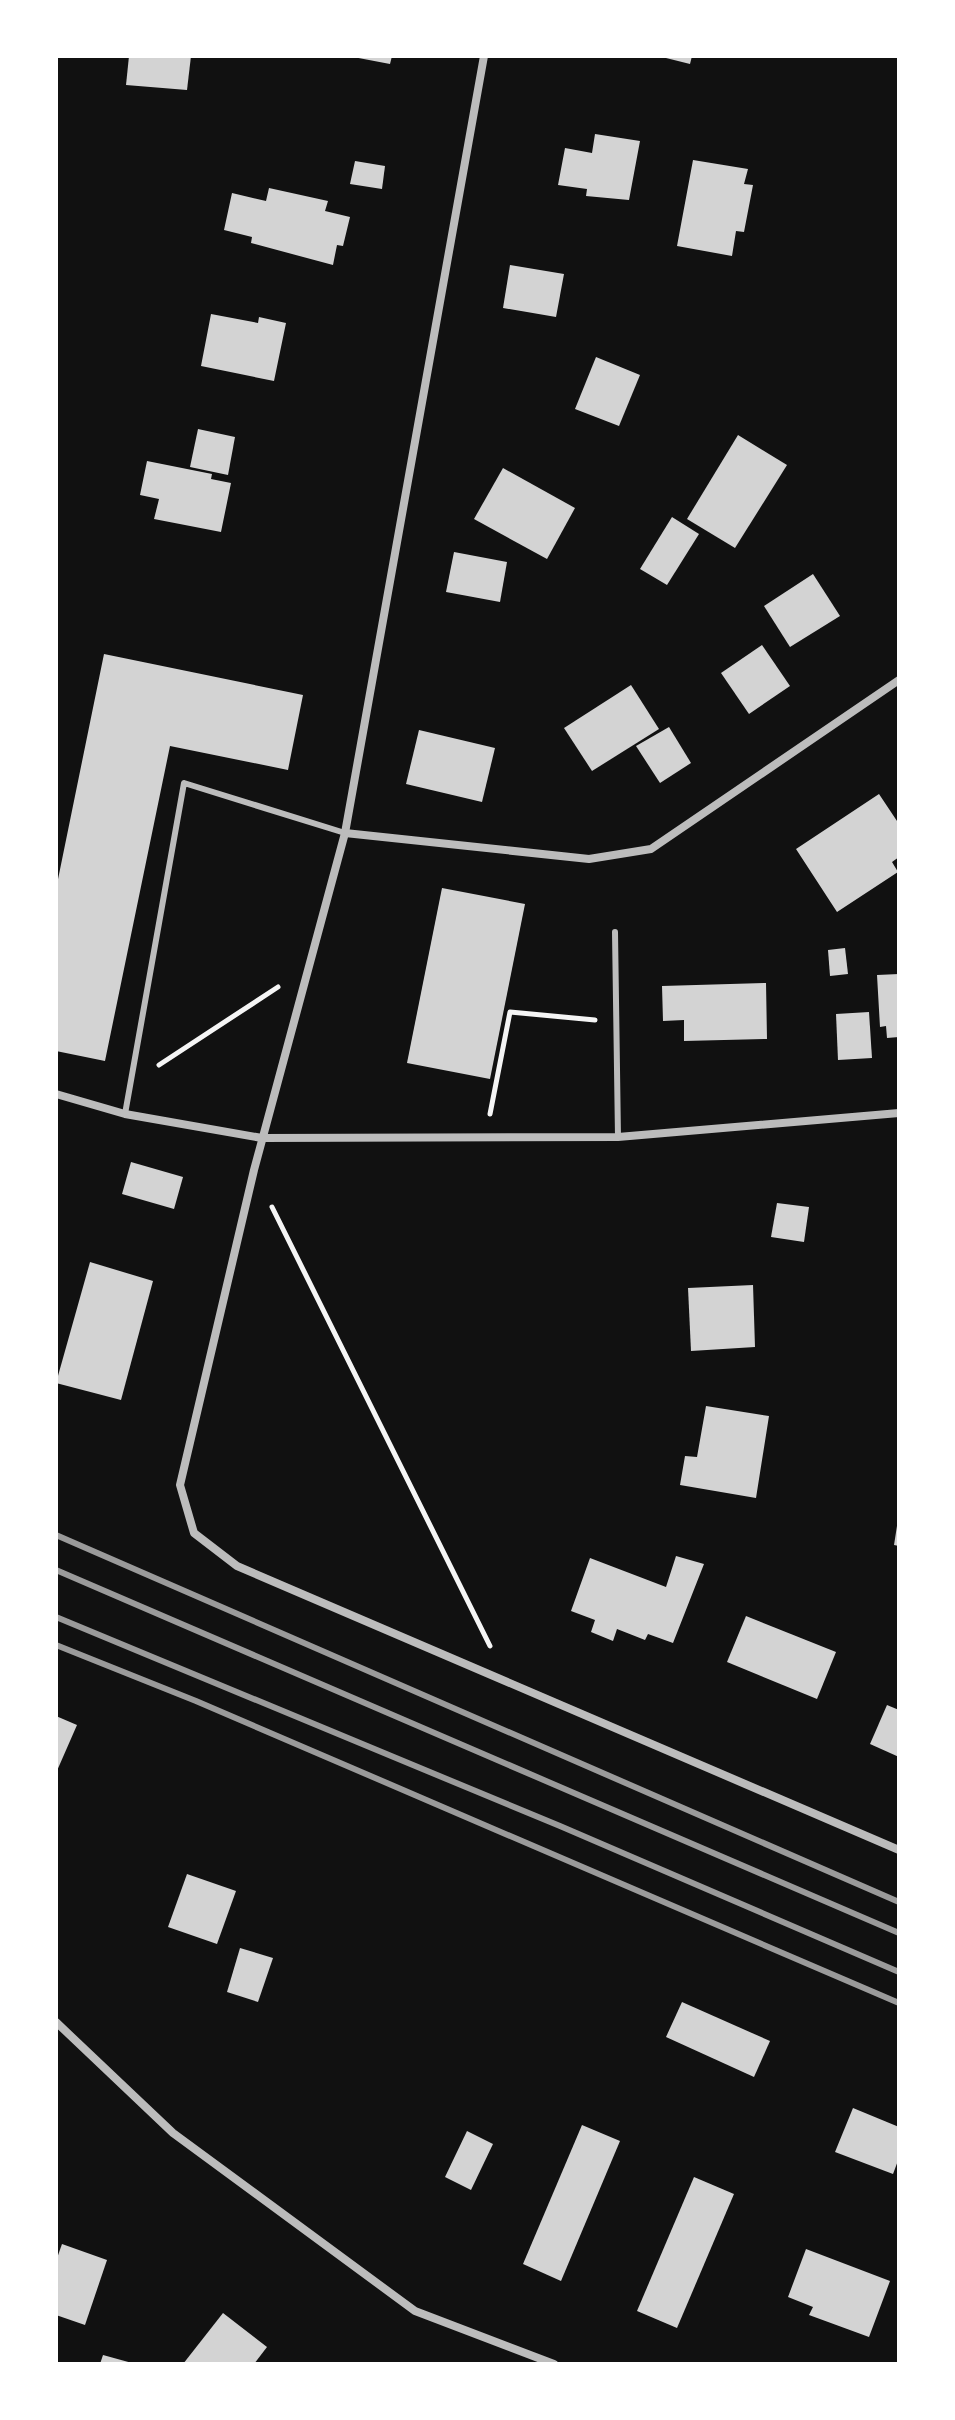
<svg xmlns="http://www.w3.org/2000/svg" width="955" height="2420" font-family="'Libre Baskerville',serif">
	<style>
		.building { fill: #d3d3d3 }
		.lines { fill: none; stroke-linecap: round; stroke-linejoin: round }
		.path { stroke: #f5f5f5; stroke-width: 5 }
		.service { stroke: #bcbcbc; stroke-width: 6 }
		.minor { stroke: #bcbcbc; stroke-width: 8 }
		.rail { stroke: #9a9a9a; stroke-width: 6 }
	</style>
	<rect width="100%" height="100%" fill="#111"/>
	<!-- building -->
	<g class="building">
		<path d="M129 56H191L187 90 126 85Z"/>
		<path d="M348 56H392L390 64Z"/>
		<path d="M658 56H692L690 64Z"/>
		<path d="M595 134 640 141 629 200 586 196 587 189 558 185 565 148 592 153Z"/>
		<path d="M693 160 748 169 744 184 753 185 744 232 736 231 732 256 677 246Z"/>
		<path d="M355 161 385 166 382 189 350 184Z"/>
		<path d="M269 188 328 201 325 211 350 217 343 246 337 245 333 265 251 243 252 237 224 230 232 193 266 201Z"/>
		<path d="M510 265 564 274 556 317 503 308Z"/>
		<path d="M211 314 258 323 259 317 286 323 274 381 201 366Z"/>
		<path d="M596 357 640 375 619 426 575 409Z"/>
		<path d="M198 429 235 437 228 475 190 467Z"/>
		<path d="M738 435 787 465 735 548 687 519Z"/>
		<path d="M147 461 212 474 211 479 231 483 221 532 154 519 159 499 140 495Z"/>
		<path d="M503 468 575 508 547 559 474 519Z"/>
		<path d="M672 517 699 534 667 585 640 569Z"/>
		<path d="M454 552 507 562 500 602 446 592Z"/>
		<path d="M813 574 840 616 790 647 764 606Z"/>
		<path d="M762 645 790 686 749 714 721 673Z"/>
		<path d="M104 654 303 695 288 770 170 746 105 1061 56 1051V889Z"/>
		<path d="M631 685 659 729 592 771 564 728Z"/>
		<path d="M669 727 691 763 660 783 636 746Z"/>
		<path d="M419 730 495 748 482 802 406 784Z"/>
		<path d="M879 794 899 824V857L892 862 898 872 837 912 796 849Z"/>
		<path d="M442 888 525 904 490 1079 407 1063Z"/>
		<path d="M845 948 848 974 830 976 828 950Z"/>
		<path d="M899 974V1037L887 1038 886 1026 880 1027 877 975Z"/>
		<path d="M766 983 767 1039 684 1041V1020L663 1021 662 986Z"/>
		<path d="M869 1012 872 1058 838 1060 836 1014Z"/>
		<path d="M131 1162 183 1177 174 1209 122 1194Z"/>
		<path d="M777 1203 809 1207 804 1242 771 1237Z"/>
		<path d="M90 1262 153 1281 121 1400 56 1383Z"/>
		<path d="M753 1285 755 1347 691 1351 688 1288Z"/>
		<path d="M706 1406 769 1416 756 1498 680 1485 685 1456 697 1457Z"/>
		<path d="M897 1526 899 1527V1546L894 1545Z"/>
		<path d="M676 1556 704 1564 673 1643 648 1634 645 1640 617 1629 613 1641 591 1632 595 1620 571 1611 590 1558 666 1587Z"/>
		<path d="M746 1616 836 1652 817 1699 727 1662Z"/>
		<path d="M887 1705 899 1710V1757L870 1744Z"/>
		<path d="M56 1716 77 1725 56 1773Z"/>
		<path d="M187 1874 236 1891 217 1944 168 1927Z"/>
		<path d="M240 1948 273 1958 258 2002 227 1992Z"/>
		<path d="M682 2002 770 2041 754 2077 666 2037Z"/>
		<path d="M853 2108 899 2127V2158L893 2174 835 2152Z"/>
		<path d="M582 2125 620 2141 561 2281 523 2264Z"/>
		<path d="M467 2131 493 2144 471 2190 445 2177Z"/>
		<path d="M694 2177 734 2194 677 2328 637 2311Z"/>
		<path d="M62 2244 107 2260 85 2325 56 2315V2261Z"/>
		<path d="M806 2249 890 2281 869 2337 809 2315 813 2307 788 2297Z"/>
		<path d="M223 2313 267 2347 254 2364H183Z"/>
		<path d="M103 2355 132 2363V2364H100Z"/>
	</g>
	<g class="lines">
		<!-- path -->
		<g class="path">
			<path d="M159 1065 278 987"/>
			<path d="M490 1114 510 1012 595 1020"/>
			<path d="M272 1207 490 1646"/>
		</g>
		<!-- service -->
		<g class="service">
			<path d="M615 932 618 1137"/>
			<path d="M125 1114 184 783 345 833"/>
		</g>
		<!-- minor -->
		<g class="minor">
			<path d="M484 56 345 833 254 1170 180 1485 194 1533 237 1566 899 1850"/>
			<path d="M345 833 589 859 651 849 899 680"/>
			<path d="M56 1094 125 1114 262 1138 618 1137 899 1113"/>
			<path d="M56 2022 173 2133 415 2311 554 2364"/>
		</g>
		<!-- rail -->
		<g class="rail">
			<path d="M56 1535 899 1902"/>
			<path d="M56 1570 899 1933"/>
			<path d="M56 1617 560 1826 899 1972"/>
			<path d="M56 1645 196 1701 899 2003"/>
		</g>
	</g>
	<!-- border -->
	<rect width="955" height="2420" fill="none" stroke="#ffffff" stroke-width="116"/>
</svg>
